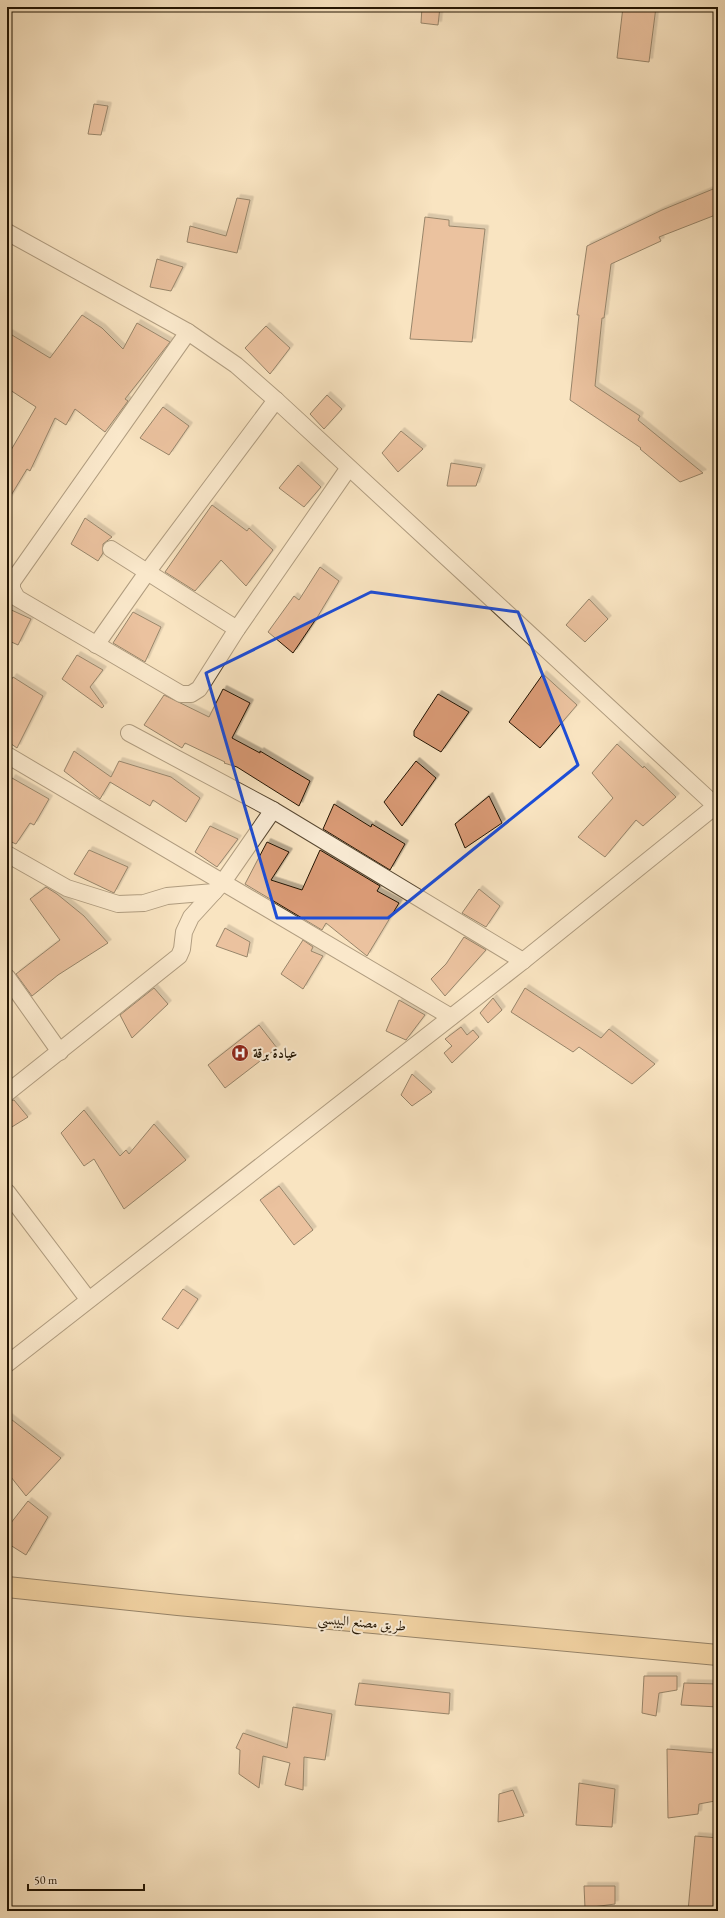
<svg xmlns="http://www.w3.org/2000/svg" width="725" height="1918" font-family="'EB Garamond',Amiri,serif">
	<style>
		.building { fill: #d99a75; stroke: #221402; filter: url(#shadow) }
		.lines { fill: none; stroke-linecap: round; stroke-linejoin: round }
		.minor-casing { stroke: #584832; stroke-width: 18 }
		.major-casing { stroke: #221402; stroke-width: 22 }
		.minor { stroke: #fbedd7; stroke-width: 16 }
		.major { stroke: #ecc280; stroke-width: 20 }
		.marked { fill: none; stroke: #1d4ed8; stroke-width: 3; stroke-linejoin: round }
		.labels { text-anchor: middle; stroke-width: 4; stroke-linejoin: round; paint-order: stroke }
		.poi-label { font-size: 14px; font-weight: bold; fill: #221402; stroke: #fbedd7; text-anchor: start }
		.street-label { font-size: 14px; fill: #221402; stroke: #fbedd7 }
	</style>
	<defs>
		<filter id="shadow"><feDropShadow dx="3.5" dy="-3.5" stdDeviation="0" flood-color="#0004"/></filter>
	</defs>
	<rect width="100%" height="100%" fill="#f9e4c1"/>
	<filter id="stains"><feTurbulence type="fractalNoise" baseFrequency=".005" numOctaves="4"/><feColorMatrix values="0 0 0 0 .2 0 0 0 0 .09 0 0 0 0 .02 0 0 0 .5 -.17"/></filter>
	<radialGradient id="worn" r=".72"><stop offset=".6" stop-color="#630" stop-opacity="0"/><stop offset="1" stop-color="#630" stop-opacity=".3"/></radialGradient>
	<!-- building -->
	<g class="building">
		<path d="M422 7H440L438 25 421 23Z"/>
		<path d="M623 7H656L649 62 617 58Z"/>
		<path d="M94 104 108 106 101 135 88 134Z"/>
		<path d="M718 187V214L659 237 661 241 611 264 604 318H602L595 386 640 416 638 420 703 473 680 482 640 449 641 448 570 400 579 315H577L587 246 662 210Z"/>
		<path d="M237 198 250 200 237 253 187 242 190 226 226 236Z"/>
		<path d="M425 217 449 220V226L485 229 472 342 410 339Z"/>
		<path d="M157 259 183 267 171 291 150 287Z"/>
		<path d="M82 315 102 328 123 349 137 323 170 342 125 399 128 401 105 432 75 409 66 425 55 418 30 471 27 469 7 502V457L36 407 7 388V332L50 358Z"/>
		<path d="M266 326 290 348 270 374 245 348Z"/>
		<path d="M327 395 342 409 324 429 310 414Z"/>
		<path d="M163 407 189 426 169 455 140 438Z"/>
		<path d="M401 431 423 449 398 472 382 453Z"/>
		<path d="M451 463 482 468 476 486H447Z"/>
		<path d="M298 465 321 487 304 507 279 488Z"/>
		<path d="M212 505 247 531 249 528 273 550 246 586 221 560 195 591 165 572Z"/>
		<path d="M85 518 112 537 103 544V553L98 561 71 544Z"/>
		<path d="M320 567 339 581 318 616 293 653 268 632 294 596 299 600Z"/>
		<path d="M589 599 608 619 585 642 566 625Z"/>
		<path d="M7 608 31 619 18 645 7 640Z"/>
		<path d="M133 612 161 627 145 662 113 643Z"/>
		<path d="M77 655 103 670 90 687 104 706 102 708 62 679Z"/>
		<path d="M543 674 577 705 540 748 509 722Z"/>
		<path d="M13 677 43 696 17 748 7 741V687Z"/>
		<path d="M223 689 250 703 232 738 260 753V751L310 781 299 806 237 767 224 763 225 762 185 743 182 748 144 725 164 695 209 717Z"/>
		<path d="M438 694 469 712 441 752 414 736V731Z"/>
		<path d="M617 744 643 768 644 766 676 797 643 826 636 820 605 857 578 837 613 798 592 773Z"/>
		<path d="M74 751 111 777 119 761 171 777 200 798 186 822 153 800 150 806 110 782 100 799 64 771Z"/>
		<path d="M416 761 436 778 402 826 384 802Z"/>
		<path d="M12 778 49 799 34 825 30 823 16 844 7 840V787Z"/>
		<path d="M489 796 502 823 465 848 455 824Z"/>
		<path d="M334 804 371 827 372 824 405 844 390 870 323 829Z"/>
		<path d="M210 826 238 839 217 867 195 852Z"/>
		<path d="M267 842 289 852 271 880 302 890 320 850 380 886 377 891 399 903 367 956 326 923 322 930 245 884Z"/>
		<path d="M89 850 128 867 114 893 74 874Z"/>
		<path d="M46 887 57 894 84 916 108 943 58 975 32 996 16 974 60 940 30 899Z"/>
		<path d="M479 889 500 906 486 927 462 913Z"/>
		<path d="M225 928 250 942 247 957 216 946Z"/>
		<path d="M464 937 486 950 445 996 431 979 446 964Z"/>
		<path d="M303 940 313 947 311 951 323 956 303 989 281 974Z"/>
		<path d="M154 988 168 1004 132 1038 120 1015Z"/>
		<path d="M525 988 601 1038 609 1029 655 1064 632 1084 579 1047 573 1052 511 1012Z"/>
		<path d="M493 998 502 1010 488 1023 480 1013Z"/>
		<path d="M399 1000 425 1015 406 1040 386 1031Z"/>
		<path d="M259 1025 277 1048 225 1088 208 1065Z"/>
		<path d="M461 1027 467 1035 473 1030 479 1037 452 1063 444 1053 452 1046 445 1039Z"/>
		<path d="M412 1074 432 1092 412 1106 401 1095Z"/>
		<path d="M14 1100 28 1117 7 1130V1102Z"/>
		<path d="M84 1110 120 1156 126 1150 129 1154 154 1124 186 1160 124 1209 94 1159 84 1166 61 1133Z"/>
		<path d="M279 1186 313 1230 294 1245 260 1200Z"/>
		<path d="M183 1289 198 1299 178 1329 162 1319Z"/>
		<path d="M7 1416 61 1458 26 1496 7 1472Z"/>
		<path d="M28 1501 48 1517 26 1555 7 1543V1528Z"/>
		<path d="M644 1676H677V1690L659 1693 656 1716 642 1713Z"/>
		<path d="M359 1683 450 1693 449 1714 355 1705Z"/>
		<path d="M684 1683 718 1684V1707L681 1705Z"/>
		<path d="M293 1707 332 1714 325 1760 304 1757 303 1790 285 1785 290 1763 263 1756 259 1788 239 1774 240 1750 236 1748 243 1733 287 1748Z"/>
		<path d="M667 1749 716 1753 715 1801 699 1804 698 1814 668 1818Z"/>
		<path d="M579 1783 615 1789 612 1827 576 1825Z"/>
		<path d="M513 1790 524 1816 498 1822 499 1794Z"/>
		<path d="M695 1836 718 1838V1911H688Z"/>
		<path d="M584 1886H615V1904L585 1908Z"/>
	</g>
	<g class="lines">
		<!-- minor casing -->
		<g class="minor-casing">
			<g id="minor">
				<path d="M7 232 188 332 236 365 276 400 716 806"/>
				<path d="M188 332 12 582V589L17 598 181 694H191L199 689 237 629 348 469"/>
				<path d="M111 549 237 629"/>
				<path d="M96 645 148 571 276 400"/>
				<path d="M129 733 273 810 523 961"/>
				<path d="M7 755 451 1017"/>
				<path d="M7 854 67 888 118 904 144 903 167 896 214 892"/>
				<path d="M7 977 60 1052"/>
				<path d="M7 1093 179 956 182 949 184 932 191 917 223 882 273 810"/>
				<path d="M7 1192 88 1299"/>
				<path d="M7 1364 523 961 718 804"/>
			</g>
		</g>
		<!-- major casing -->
		<g class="major-casing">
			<path id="major" d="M7 1587 178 1605 718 1655"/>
		</g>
		<!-- minor -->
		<use href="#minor" class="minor"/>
		<!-- major -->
		<use href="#major" class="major"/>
	</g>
	<!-- marked area -->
	<path d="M0 0H725V1918H0ZM371 592 518 612 578 765 388 918H277L206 673Z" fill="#f9e4c1" fill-opacity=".55" fill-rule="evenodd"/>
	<path class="marked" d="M371 592 518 612 578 765 388 918H277L206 673Z"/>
	<!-- icons -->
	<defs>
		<g id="hospital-disc" transform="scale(0.9)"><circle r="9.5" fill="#8f2418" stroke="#fbedd7"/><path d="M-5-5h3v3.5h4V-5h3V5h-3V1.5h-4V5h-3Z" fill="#fff"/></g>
	</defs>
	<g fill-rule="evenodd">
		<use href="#hospital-disc" x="240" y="1053"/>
	</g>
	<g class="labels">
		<!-- poi labels -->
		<g class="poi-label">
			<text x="253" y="1058">عيادة برقة</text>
		</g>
		<!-- street labels -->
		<g class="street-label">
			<text transform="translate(362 1622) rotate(5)" y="5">طريق مصنع البيبسي</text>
		</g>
	</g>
	<!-- margin -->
	<rect width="725" height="1918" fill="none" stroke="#f9e4c1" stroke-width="24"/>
	<rect x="8" y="8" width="709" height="1902" fill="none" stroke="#221402" stroke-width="2"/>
	<rect x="12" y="12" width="701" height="1894" fill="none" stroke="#221402"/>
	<!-- scale -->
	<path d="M28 1884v6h116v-6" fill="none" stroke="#221402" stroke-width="2"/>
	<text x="34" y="1884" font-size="12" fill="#221402" stroke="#fbedd7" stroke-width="3" paint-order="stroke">50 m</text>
	<rect width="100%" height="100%" filter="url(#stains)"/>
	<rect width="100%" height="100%" fill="url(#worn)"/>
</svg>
